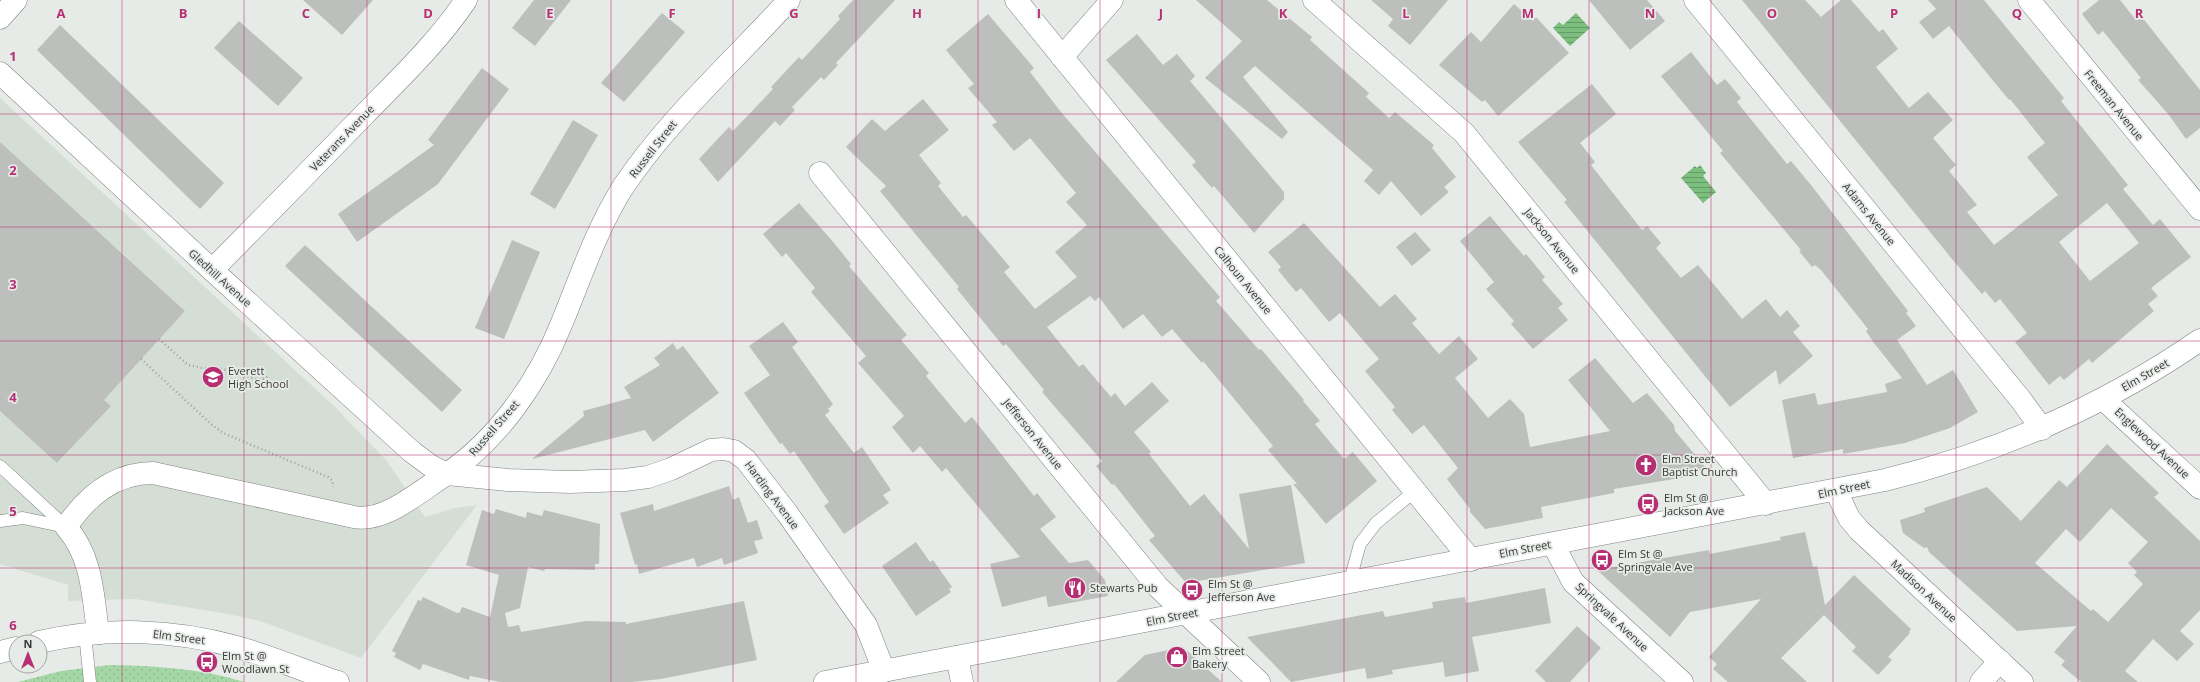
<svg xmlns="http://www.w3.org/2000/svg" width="2200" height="682" font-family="'Open Sans',sans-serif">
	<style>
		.built { fill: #d5ded5 }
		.grass { fill: url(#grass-dots) }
		.water { fill: url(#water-rules) }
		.building { fill: #bcbfbc; fill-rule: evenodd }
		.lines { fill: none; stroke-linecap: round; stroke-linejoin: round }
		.lane-casing { stroke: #7f827f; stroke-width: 13 }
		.street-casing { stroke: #7f827f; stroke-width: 23 }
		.secondary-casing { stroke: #7f827f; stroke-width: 23 }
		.path { stroke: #9ea19e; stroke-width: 2.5; stroke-dasharray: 1 3; stroke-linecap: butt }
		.lane { stroke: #fff; stroke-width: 12 }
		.street { stroke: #fff; stroke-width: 22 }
		.secondary { stroke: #fff; stroke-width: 22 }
		.grid { fill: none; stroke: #b62f72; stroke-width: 1; stroke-opacity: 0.55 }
		.labels { text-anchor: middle; stroke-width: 3.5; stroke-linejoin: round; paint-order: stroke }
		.street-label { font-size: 11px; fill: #383938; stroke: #e7ebe7 }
		.poi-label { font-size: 11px; fill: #383938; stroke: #e7ebe7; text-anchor: start }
		.grid-label { font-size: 13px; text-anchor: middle; font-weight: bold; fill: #b62f72; stroke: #e7ebe7; stroke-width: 3.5; stroke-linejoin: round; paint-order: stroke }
	</style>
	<defs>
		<pattern id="grass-dots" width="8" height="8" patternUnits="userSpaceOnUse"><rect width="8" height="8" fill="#a5d6a5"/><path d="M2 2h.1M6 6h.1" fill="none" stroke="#8fb88f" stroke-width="1.8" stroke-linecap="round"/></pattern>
		<pattern id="water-rules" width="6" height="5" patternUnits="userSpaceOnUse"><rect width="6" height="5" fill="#7bbe7d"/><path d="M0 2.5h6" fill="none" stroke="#669b67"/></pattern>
	</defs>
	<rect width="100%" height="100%" fill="#e7ebe7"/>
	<!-- built -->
	<path class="built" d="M0 98 334 406 387 461 425 517 455 508 477 505 361 658 260 621 228 614 135 599 68 601V585L0 564V411L58 463 110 406 104 400 185 311 120 251 0 148 3 145 0 141Z"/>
	<!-- grass -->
	<path class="grass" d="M110 665C156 666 200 668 244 682H18L61 671Z"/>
	<!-- water -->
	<g class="water">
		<path d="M1576 13 1590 28 1570 46 1553 28 1559 22 1563 25Z"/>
		<path d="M1700 165 1706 173 1703 176 1716 192 1703 203 1681 178 1695 166 1697 168Z"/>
	</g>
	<!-- building -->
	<g class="building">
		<path d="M303 0H373L342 35Z"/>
		<path d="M534 0H571L535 46 512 28Z"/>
		<path d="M853 0H895L836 63 838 65 824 80 821 77 792 107 795 110 780 126 775 121 718 182 699 159 729 127 733 131 773 89 771 87 799 57 802 60 840 19 838 16Z"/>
		<path d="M1196 0H1267L1312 37 1310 40 1369 93 1366 97 1389 118 1395 112 1434 145 1432 148 1456 177 1444 187 1449 192 1421 216 1391 181 1379 195 1364 181 1373 170 1255 66 1243 77 1288 132 1282 139 1205 78 1242 41Z"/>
		<path d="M1371 0H1448L1410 45 1388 26 1393 19Z"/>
		<path d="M1589 0H1647L1665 21 1630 50Z"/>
		<path d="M1742 0H1805L1821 17 1841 0H1851L1879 32 1883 29 1898 49 1876 67 1909 108 1928 92 1953 120 1933 138 1956 165 1949 171 1977 205 1967 212 1994 245 2058 195 2027 157 2045 143 2010 99 2009 100 1986 72 1949 26 1933 39 1919 22 1936 9 1928 0H1984L2064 98 2061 101 2128 185 2123 189 2153 225 2160 219 2191 257 2151 288 2158 296 2148 304 2154 311 2092 363 2089 359 2064 380 2060 376 2049 385 2015 342 2027 333 2000 299 1995 303 1985 291 1982 294 1952 259ZM2107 203 2139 243 2090 281 2059 242Z"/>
		<path d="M2099 0H2120L2136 20 2141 16 2200 90V128L2186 139 2169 115 2138 80 2141 78 2103 31 2098 35 2082 14Z"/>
		<path d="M1514 4 1533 21 1536 17 1569 53 1498 116 1485 100 1482 102 1439 65 1471 32 1481 42Z"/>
		<path d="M662 13 685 32 624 102 601 83Z"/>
		<path d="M988 14 1034 68 1030 72 1061 112 1220 297 1216 301 1259 350 1261 349 1304 400 1303 401 1320 421 1315 424 1344 459 1353 452 1377 481 1326 524 1293 484H1297L1268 450 1273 446 1203 361 1202 363 1172 329 1162 337 1143 314 1123 329 1099 297 1095 301 1090 296 1047 327 1079 367 1083 364 1111 397 1115 393 1125 406 1152 382 1169 401 1134 432 1151 452 1149 454 1190 506 1204 494 1249 549 1239 494 1291 485 1305 563 1186 583 1149 540 1155 536 1114 484 1112 485 1096 466 1102 461 1042 392 1044 390 1006 344 1003 346 957 289 959 287 880 191 886 186 846 147 872 119 885 131 923 99 949 130 919 155 941 183 938 186 963 217 966 215 1010 267 1004 272 1035 309 1077 277 1055 252 1087 225 1066 202 1076 193 1030 138 1014 151 992 125 997 122 968 88 974 84 946 50Z"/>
		<path d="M239 21 303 78 278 106 214 48Z"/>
		<path d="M60 25 224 183 200 209 37 50Z"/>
		<path d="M1137 34 1163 65 1177 54 1195 76 1190 81 1284 192V199L1254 233 1214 186 1212 188 1192 165 1196 162 1106 60Z"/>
		<path d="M1691 52 1717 85 1725 79 1741 98 1737 102 1787 164 1791 161 1811 185 1908 311 1906 313 1916 326 1897 340 1927 385 1953 370 1978 412 1950 428 1905 443 1843 454V449L1793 458 1782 400 1815 393 1818 405 1887 392 1885 384 1902 378 1874 343 1866 331 1868 329 1821 270 1815 265 1812 267 1799 251 1801 250 1720 153 1723 151 1661 76Z"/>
		<path d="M482 68 509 89 438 184 357 242 338 214 434 145 428 140Z"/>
		<path d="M1592 84 1616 114 1580 143 1595 162 1591 165 1642 230 1647 226 1661 243 1656 248 1681 278 1698 265 1742 319 1766 299 1780 317 1787 310 1800 326 1793 332 1813 356 1779 385 1776 370 1730 407 1564 202 1567 200 1518 142Z"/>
		<path d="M573 120 598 135 555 209 530 194Z"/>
		<path d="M0 142 185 311 104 400 111 406 57 463 0 411Z"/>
		<path d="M799 203 834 243 851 264 849 266 907 335 901 340 929 373 926 376 965 423 972 417 1034 496 1037 493 1056 517 1040 529 1069 563 1088 560 1105 580 1108 596 1048 607 1046 596 1002 607 990 564 1020 557 946 468 942 472 920 446 913 453 892 427 904 416 858 363 866 356 811 292 815 288 786 253 782 257 763 234Z"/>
		<path d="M1490 216 1524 256 1526 254 1545 277 1542 280 1563 304 1558 308 1568 320 1533 349 1511 324 1514 321 1486 289 1494 282 1460 241Z"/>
		<path d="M1304 223 1380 307 1395 294 1417 319 1412 323 1439 354 1459 336 1478 359 1455 378 1488 418 1510 399 1524 414 1530 447 1610 431 1568 380 1595 358 1633 403 1647 393 1674 425 1675 431 1707 469 1697 470 1698 475 1614 489V493L1541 507 1543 518 1485 529 1470 512V509L1447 479 1458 468 1424 425 1412 434 1392 410 1395 407 1365 371 1379 359 1340 313 1329 322 1301 288 1296 292 1278 270 1281 267 1268 252Z"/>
		<path d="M1415 232 1431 250 1412 266 1396 247Z"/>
		<path d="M512 240 540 252 504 339 475 328Z"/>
		<path d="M305 245 462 390 442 412 285 266Z"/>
		<path d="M783 322 798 342 792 347 833 404 828 409 830 411 825 415 854 453 862 447 891 490 883 495 889 503 844 534 824 506 829 502 794 451 790 454 782 443 780 444 744 393 770 375 749 346Z"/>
		<path d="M673 343 677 350 683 346 719 393 653 442 645 430 532 459 584 416 583 411 631 398 624 387 660 365 654 358Z"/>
		<path d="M2107 444 2159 493 2154 497 2200 541V610L2180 631 2194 644 2177 661 2153 639 2125 671 2138 682H2081L2061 665 2065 661 2054 652 2077 626 2017 631 1929 552 1927 547 1924 548 1903 533 1900 520 1925 512 1924 508 1987 487 2021 521 2059 480 2067 487ZM2111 508 2148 542 2128 563 2137 572 2134 575 2143 584 2108 622 2093 609 2091 611 2035 563 2066 529 2080 542Z"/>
		<path d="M729 486 733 500 739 497 748 523 757 520 763 539 754 541 758 553 724 565 722 558 697 567 694 558 639 574 637 564 635 565 620 513 653 504 654 511Z"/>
		<path d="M496 509 526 518 527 512 542 516 544 510 600 524 599 564H595V570L545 569 544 571 528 567 520 608 505 613 508 627 519 625 521 632 586 621 626 622V624L744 601 757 660 661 679 632 682H500L470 676 469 680 423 664 420 670 394 657 396 653 392 651 418 600 421 601 423 597 457 613 460 612 462 607 490 617 499 575 466 565 482 510 494 514Z"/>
		<path d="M1805 532 1813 567 1817 566 1825 605 1854 575 1911 629 1909 632 1910 633 1888 657 1892 660 1878 675 1852 651 1856 647 1824 615 1781 658 1807 682H1728L1713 669 1717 664 1709 657 1761 599 1690 612 1670 637 1597 570 1709 550 1710 554 1781 540 1780 537Z"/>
		<path d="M916 542 930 562 933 560 952 587 949 589 951 592 916 616 882 566Z"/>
		<path d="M1545 588 1551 623 1472 637 1479 671 1445 677 1443 662 1392 670 1393 674 1367 679 1365 668 1291 682 1247 637 1383 611 1385 617 1433 608 1432 602 1465 597 1466 603Z"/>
		<path d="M1577 626 1601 648 1570 682H1546L1535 671Z"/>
		<path d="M1183 647 1222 682H1116L1145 655Z"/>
	</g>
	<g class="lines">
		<!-- lane casing -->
		<g class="lane-casing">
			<g id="lane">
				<path d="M0 466 66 527 23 518 0 521"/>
				<path d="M1349 584 1360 544 1376 523 1415 491"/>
				<path d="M85 634 90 682"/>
			</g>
		</g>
		<!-- street casing -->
		<g class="street-casing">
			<g id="street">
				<path d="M1016 0 1471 560"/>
				<path d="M1314 0 1464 133 1766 504"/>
				<path d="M1695 0 2021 400 2042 429"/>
				<path d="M2029 0 2200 209"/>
				<path d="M0 18 16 0"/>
				<path d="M1062 57 1112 0"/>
				<path d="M820 173 1158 587 1259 682"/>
				<path d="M212 270C263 219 314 166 365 114 400 78 438 42 466 0"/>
				<path d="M2103 399 2200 488"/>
				<path d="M447 474C498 439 538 382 561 325 580 279 596 230 623 187 670 117 733 62 789 0"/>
				<path d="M447 474 508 480 570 482 625 480 648 477 671 469 711 450 723 449 734 451 746 460 787 513 866 625 884 671"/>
				<path d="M1836 491 1849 518 1859 530 2022 682"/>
				<path d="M1981 682 2000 661"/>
			</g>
		</g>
		<!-- secondary casing -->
		<g class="secondary-casing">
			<g id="secondary">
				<path d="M0 73 212 270 412 452 431 466 447 474"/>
				<path d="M1553 544 1573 582 1682 682"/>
				<path d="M98 633C93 595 92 556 66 527 87 496 114 473 153 473L354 517C385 523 421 490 447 474"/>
				<path d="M39 642C104 627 173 629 237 647 272 657 304 671 338 682"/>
				<path d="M0 652 16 648"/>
				<path d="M957 657 962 682"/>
				<path d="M825 682 1885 480C1999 452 2103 407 2200 340"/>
			</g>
		</g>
		<!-- path -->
		<g class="path">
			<path d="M159 339 188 365 207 369H223L260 380 269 376"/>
			<path d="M141 359 211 424 223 433 328 477 332 480 333 487"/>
		</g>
		<!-- lane -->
		<use href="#lane" class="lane"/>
		<!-- street -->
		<use href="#street" class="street"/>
		<!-- secondary -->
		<use href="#secondary" class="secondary"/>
	</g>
	<!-- grid -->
	<path class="grid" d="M122 0V682M244 0V682M367 0V682M489 0V682M611 0V682M733 0V682M856 0V682M978 0V682M1100 0V682M1222 0V682M1344 0V682M1467 0V682M1589 0V682M1711 0V682M1833 0V682M1956 0V682M2078 0V682M0 114H2200M0 227H2200M0 341H2200M0 455H2200M0 568H2200"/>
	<!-- icons -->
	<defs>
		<g id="school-disc" transform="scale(1.15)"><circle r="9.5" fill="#b62f72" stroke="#e7ebe7"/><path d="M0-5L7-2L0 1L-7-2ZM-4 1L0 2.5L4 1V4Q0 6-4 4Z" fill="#fff"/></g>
		<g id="church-disc" transform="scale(1.15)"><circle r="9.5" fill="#b62f72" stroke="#e7ebe7"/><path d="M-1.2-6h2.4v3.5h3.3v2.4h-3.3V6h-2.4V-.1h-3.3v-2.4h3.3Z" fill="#fff"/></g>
		<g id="bus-disc" transform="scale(1.15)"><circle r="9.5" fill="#b62f72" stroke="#e7ebe7"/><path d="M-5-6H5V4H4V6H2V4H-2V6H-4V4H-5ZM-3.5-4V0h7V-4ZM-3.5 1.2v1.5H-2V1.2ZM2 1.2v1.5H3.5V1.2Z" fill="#fff"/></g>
		<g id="restaurant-disc" transform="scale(1.15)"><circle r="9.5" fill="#b62f72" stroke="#e7ebe7"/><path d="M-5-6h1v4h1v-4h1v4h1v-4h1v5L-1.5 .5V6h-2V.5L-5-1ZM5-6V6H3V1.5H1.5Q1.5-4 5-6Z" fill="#fff"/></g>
		<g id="shop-disc" transform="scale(1.15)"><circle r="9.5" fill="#b62f72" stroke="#e7ebe7"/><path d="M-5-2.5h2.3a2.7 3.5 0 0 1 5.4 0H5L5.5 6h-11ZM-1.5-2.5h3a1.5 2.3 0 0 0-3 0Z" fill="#fff"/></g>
	</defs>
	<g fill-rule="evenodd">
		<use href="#school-disc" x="213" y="377"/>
		<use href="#church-disc" x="1646" y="465"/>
		<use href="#bus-disc" x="1648" y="504"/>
		<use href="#bus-disc" x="1602" y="560"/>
		<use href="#restaurant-disc" x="1075" y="588"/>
		<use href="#bus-disc" x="1192" y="590"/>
		<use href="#shop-disc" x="1177" y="657"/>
		<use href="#bus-disc" x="207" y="662"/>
	</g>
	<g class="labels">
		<!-- street labels -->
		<g class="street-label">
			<text transform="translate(2114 105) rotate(51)" y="4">Freeman Avenue</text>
			<text transform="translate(342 138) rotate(-46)" y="4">Veterans Avenue</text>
			<text transform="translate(653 149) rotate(-52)" y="4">Russell Street</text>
			<text transform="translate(1869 214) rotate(51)" y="4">Adams Avenue</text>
			<text transform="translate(1552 241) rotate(51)" y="4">Jackson Avenue</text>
			<text transform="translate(220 278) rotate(42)" y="4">Gledhill Avenue</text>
			<text transform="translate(1243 280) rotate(51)" y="4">Calhoun Avenue</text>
			<text transform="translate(2145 375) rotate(-30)" y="4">Elm Street</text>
			<text transform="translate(494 428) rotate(-49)" y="4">Russell Street</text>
			<text transform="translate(1033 434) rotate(51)" y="4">Jefferson Avenue</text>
			<text transform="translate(2152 443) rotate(43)" y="4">Englewood Avenue</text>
			<text transform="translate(1844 489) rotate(-12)" y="4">Elm Street</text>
			<text transform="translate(772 495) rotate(53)" y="4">Harding Avenue</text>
			<text transform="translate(1525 549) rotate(-11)" y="4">Elm Street</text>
			<text transform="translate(1924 591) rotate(43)" y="4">Madison Avenue</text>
			<text transform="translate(1172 617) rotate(-11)" y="4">Elm Street</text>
			<text transform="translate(1612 617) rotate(43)" y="4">Springvale Avenue</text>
			<text transform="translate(179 637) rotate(7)" y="4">Elm Street</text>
		</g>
		<!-- poi labels -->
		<g class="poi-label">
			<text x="228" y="375">Everett<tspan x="228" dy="13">High School</tspan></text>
			<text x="1662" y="463">Elm Street<tspan x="1662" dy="13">Baptist Church</tspan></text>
			<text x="1664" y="502">Elm St @<tspan x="1664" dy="13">Jackson Ave</tspan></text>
			<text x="1618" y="558">Elm St @<tspan x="1618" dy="13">Springvale Ave</tspan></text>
			<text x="1208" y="588">Elm St @<tspan x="1208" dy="13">Jefferson Ave</tspan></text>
			<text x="1090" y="592">Stewarts Pub</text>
			<text x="1192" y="655">Elm Street<tspan x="1192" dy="13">Bakery</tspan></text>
			<text x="222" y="660">Elm St @<tspan x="222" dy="13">Woodlawn St</tspan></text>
		</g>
	</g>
	<g class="grid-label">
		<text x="61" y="18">A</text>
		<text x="183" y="18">B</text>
		<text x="306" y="18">C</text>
		<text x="428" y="18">D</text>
		<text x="550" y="18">E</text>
		<text x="672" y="18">F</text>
		<text x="794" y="18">G</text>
		<text x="917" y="18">H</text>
		<text x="1039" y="18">I</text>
		<text x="1161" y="18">J</text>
		<text x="1283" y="18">K</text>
		<text x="1406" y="18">L</text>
		<text x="1528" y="18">M</text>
		<text x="1650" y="18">N</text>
		<text x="1772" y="18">O</text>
		<text x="1894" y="18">P</text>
		<text x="2017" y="18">Q</text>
		<text x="2139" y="18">R</text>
		<text x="13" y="61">1</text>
		<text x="13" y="175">2</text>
		<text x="13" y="289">3</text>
		<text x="13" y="402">4</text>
		<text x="13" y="516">5</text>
		<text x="13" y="630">6</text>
	</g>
	<!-- north arrow -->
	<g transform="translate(28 654)"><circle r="19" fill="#e7ebe7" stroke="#a1a4a1"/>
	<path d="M0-3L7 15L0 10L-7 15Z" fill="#b62f72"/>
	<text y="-6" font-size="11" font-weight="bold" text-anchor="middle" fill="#383938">N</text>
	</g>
</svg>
